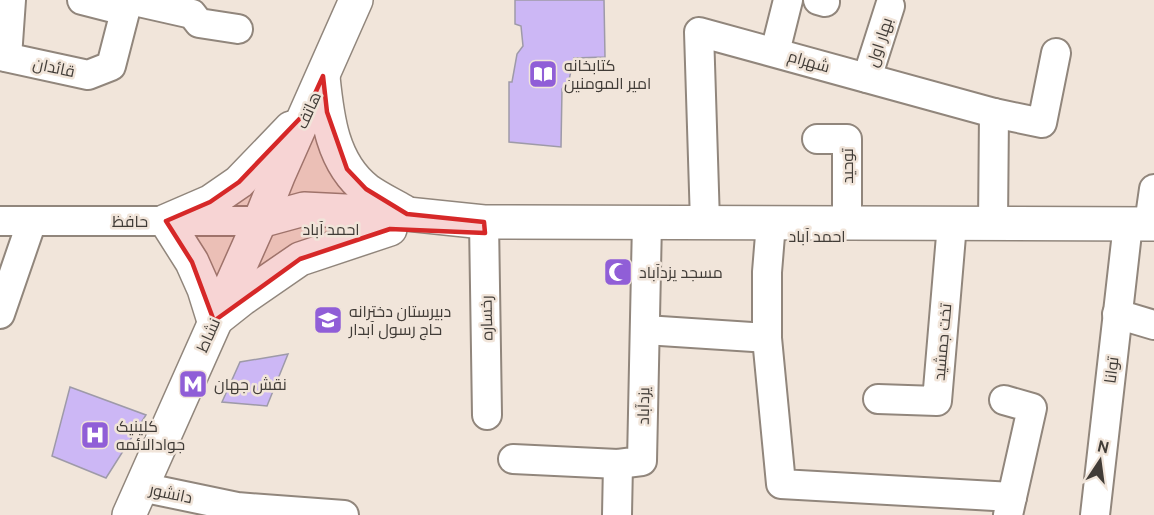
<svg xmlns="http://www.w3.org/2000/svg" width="1154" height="515" font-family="Cabin,Cairo,sans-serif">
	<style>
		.building { fill: #ccb7f5; stroke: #9e9aa8; stroke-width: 1.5 }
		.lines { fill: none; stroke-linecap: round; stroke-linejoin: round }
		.minor-casing { stroke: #91867c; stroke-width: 32 }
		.major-casing { stroke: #91867c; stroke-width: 36 }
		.minor { stroke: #fff; stroke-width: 28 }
		.major { stroke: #fff; stroke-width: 33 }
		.marked { fill: #d62828; fill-opacity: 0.2; stroke: #d62828; stroke-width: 4.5; stroke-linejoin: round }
		.labels { text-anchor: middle; stroke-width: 5; stroke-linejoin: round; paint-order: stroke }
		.street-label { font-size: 16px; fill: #413c37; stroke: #f1e5da }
		.poi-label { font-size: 16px; fill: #413c37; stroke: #f1e5da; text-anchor: start }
	</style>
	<rect width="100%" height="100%" fill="#f1e5da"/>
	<!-- building -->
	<g class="building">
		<path d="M515 0H604L605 57 574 58 569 80 562 89 561 147 509 142V82H512L517 54 523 46 521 26 515 24Z"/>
		<path d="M288 354 267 406 222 402 240 362Z"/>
		<path d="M70 387 146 415 106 478 52 456Z"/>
	</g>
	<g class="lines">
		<!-- minor casing -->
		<g class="minor-casing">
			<g id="minor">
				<path d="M82 0 125 11"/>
				<path d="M130 0 192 14 199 23 238 29"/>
				<path d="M818 0 825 2"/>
				<path d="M775 52 788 0"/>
				<path d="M0 56 88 75 111 66 128 0"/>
				<path d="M7 57 11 0"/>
				<path d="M867 78 890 6"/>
				<path d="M817 139H847V223"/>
				<path d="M0 221H260"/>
				<path d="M484 222 487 415"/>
				<path d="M705 222 699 32 994 113 1042 123 1056 53"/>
				<path d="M771 223 767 272V338L781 484 1012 497"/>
				<path d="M993 224 994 113"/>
				<path d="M1149 224 1154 189"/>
				<path d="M0 314 32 221"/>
				<path d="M1117 314 1154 325"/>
				<path d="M645 330 767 338"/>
				<path d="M878 399 937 401 952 224"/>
				<path d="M1004 400 1032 408 1008 515"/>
				<path d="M513 459 618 464 642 461 647 222"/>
				<path d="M141 487 237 507 344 515"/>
				<path d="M617 515 618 464"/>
				<path d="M1095 515 1128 224"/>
			</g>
		</g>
		<!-- major casing -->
		<g class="major-casing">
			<g id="major">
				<path d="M323 77C327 117 332 163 367 190 378 198 391 204 403 211"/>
				<path d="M260 221 304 209 407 214 484 222 1154 224"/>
				<path d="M218 318 242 299 300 259 390 229"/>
				<path d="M214 321 204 289 192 262 166 221 210 202 239 182 291 128"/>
				<path d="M129 515 260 221 278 176 356 0"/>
			</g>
		</g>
		<!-- minor -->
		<use href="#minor" class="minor"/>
		<!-- major -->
		<use href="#major" class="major"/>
	</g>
	<!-- marked area -->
	<path class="marked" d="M323 76 327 112 347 169 366 189 407 214 484 222 485 233 390 229 300 259 214 321 192 262 166 221 210 202 239 182 307 111Z"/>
	<!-- icons -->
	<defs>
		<g id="library-square" transform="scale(1.5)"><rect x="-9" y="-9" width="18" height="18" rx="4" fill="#905ed7" stroke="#f1e5da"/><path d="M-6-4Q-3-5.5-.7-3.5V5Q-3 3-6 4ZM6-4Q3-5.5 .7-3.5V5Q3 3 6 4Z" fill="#fff"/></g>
		<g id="mosque-square" transform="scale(1.5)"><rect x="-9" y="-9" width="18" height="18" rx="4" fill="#905ed7" stroke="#f1e5da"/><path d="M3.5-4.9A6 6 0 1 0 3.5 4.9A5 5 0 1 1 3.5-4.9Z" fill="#fff"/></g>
		<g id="school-square" transform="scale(1.5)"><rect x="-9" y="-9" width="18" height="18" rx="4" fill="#905ed7" stroke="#f1e5da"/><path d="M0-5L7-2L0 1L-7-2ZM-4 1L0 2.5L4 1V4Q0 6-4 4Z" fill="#fff"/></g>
		<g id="metro-square" transform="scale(1.5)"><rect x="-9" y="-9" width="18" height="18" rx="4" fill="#905ed7" stroke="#f1e5da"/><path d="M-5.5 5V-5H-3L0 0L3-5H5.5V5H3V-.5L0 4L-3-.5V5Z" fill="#fff"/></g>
		<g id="hospital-square" transform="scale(1.5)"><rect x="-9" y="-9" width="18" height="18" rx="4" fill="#905ed7" stroke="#f1e5da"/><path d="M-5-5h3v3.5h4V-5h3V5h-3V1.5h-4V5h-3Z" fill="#fff"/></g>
	</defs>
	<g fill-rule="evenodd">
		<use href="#library-square" x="543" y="74"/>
		<use href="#mosque-square" x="618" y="272"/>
		<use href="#school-square" x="328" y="320"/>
		<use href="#metro-square" x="193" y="384"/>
		<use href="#hospital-square" x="95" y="435"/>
	</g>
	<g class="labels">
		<!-- street labels -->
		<g class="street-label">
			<text transform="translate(879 42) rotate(-72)" y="6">بهار اول</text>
			<text transform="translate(809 61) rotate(16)" y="6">شهرام</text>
			<text transform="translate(54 67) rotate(12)" y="6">قائدان</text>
			<text transform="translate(308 110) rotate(-66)" y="6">هاتف</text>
			<text transform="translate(847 166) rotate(-90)" y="6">توحید</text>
			<text x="130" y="227">حافظ</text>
			<text x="331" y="235">احمد آباد</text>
			<text x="817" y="242">احمد آباد</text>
			<text transform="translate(486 318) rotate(-91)" y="6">رخساره</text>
			<text transform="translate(208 335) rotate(-66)" y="6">نشاط</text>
			<text transform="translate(942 342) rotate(-85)" y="6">تخت جمشید</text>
			<text transform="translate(1111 370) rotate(-83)" y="6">توانا</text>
			<text transform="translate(643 406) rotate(-89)" y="6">یزدآباد</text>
			<text transform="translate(171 493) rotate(12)" y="6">دانشور</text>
		</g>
		<!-- poi labels -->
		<g class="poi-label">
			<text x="564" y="71">کتابخانه<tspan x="564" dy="18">امیر المومنین</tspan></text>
			<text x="639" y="278">مسجد یزدآباد</text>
			<text x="349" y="317">دبیرستان دخترانه<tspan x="349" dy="18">حاج رسول آبدار</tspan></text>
			<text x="214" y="390">نقش جهان</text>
			<text x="116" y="432">کلینیک<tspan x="116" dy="18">جوادالائمه</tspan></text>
		</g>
	</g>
	<!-- north arrow -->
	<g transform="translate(1100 461) rotate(13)" stroke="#f1e5da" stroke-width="4.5" paint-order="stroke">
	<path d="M0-4.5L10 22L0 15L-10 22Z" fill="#413c37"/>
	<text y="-9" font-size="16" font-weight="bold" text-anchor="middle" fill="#413c37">N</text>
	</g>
</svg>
